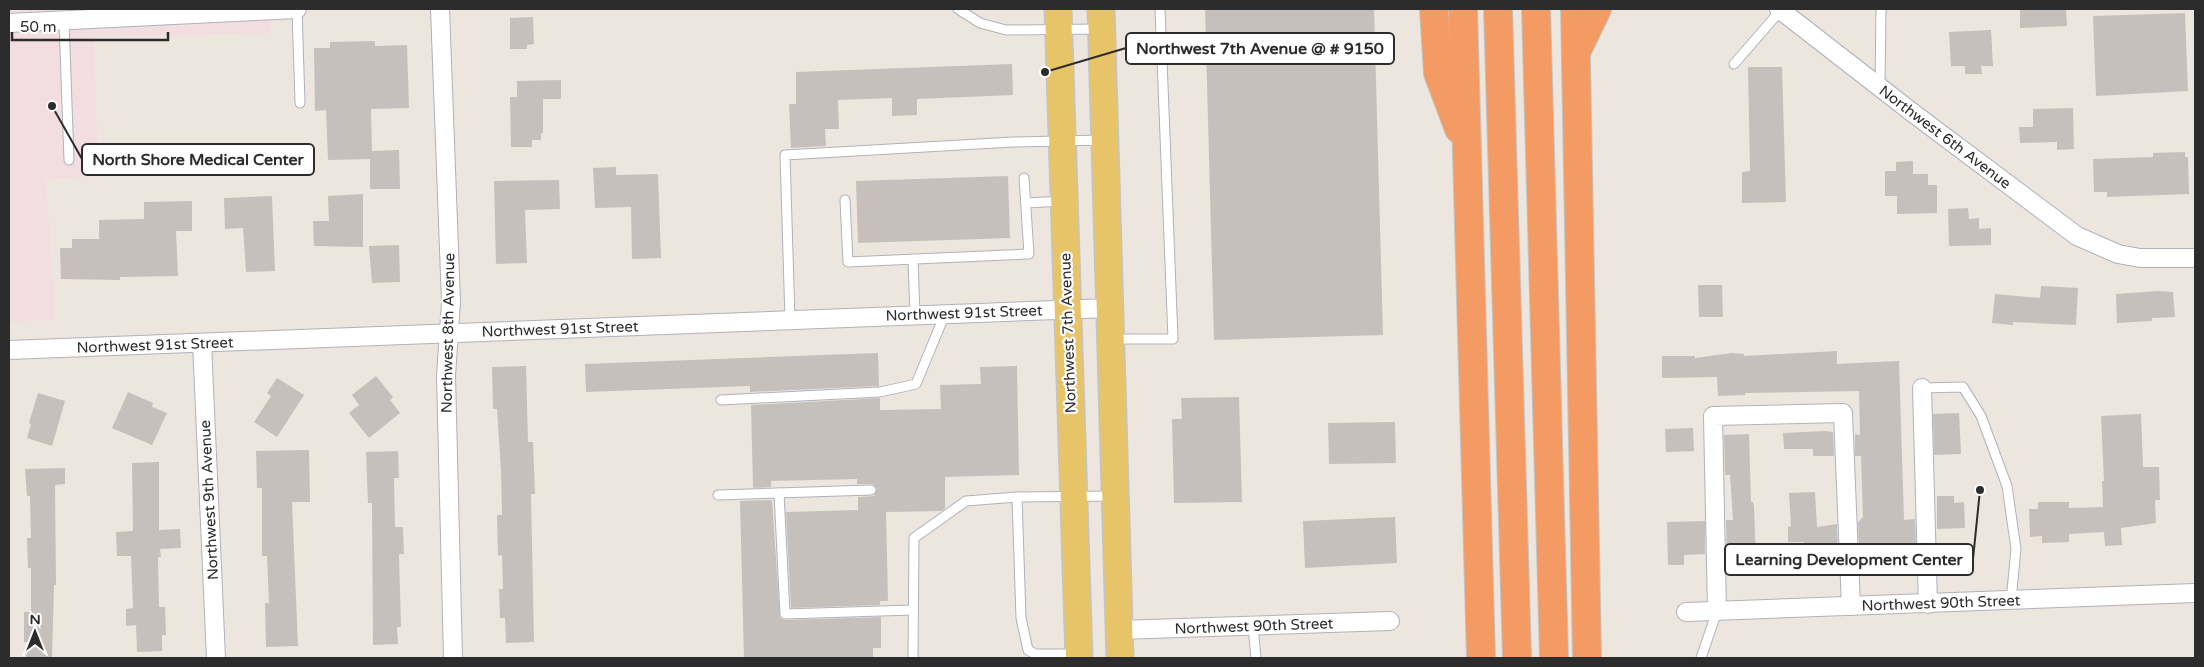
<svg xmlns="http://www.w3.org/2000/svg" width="2204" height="667" font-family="'Varela Round',sans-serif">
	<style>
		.medical { fill: #f2dde0 }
		.building { fill: #c5c0bc }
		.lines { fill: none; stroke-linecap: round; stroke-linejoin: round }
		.lane-casing { stroke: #b0b2bb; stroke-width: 11 }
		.street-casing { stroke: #b0b2bb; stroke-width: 20 }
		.primary-casing { stroke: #c4c4c4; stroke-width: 29 }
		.highway-casing { stroke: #c4c4c4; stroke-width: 30 }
		.lane { stroke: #fff; stroke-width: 9 }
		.street { stroke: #fff; stroke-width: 18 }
		.primary { stroke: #e8c469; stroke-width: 26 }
		.highway { stroke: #f49a63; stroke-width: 28 }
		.labels { text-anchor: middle; stroke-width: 4.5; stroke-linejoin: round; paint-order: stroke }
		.street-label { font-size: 15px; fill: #2c2c2c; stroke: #fff }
		.leader { fill: none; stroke: #2c2c2c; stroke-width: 2 }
		.callout-dot { fill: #2c2c2c; stroke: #fff; stroke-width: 2 }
		.callout { fill: #fff; stroke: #2c2c2c; stroke-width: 2 }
		.callout-label { font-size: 16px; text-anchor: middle; font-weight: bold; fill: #2c2c2c }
	</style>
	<rect width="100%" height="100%" fill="#ede6df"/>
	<!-- medical -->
	<path class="medical" d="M9 9H273L270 33 94 37 98 176 46 179 55 319 9 322Z"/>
	<!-- building -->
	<g class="building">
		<path d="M1205 9H1374L1383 335 1214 340Z"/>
		<path d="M2020 9H2066L2067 26 2020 28Z"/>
		<path d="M2185 13 2188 91 2096 96 2093 16Z"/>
		<path d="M533 17 534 44 527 45V49H510V18Z"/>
		<path d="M1991 30 1993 66H1981L1982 74H1965V66H1951L1949 32Z"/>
		<path d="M375 41V46L407 45 409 108 371 109 372 151 399 150 400 189H370V159L328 160 326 110 315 111 314 48H330V42Z"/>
		<path d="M1012 64 1013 95 917 99V115L892 116V98L838 100 839 129H825L826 146 791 148 789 104H796V72Z"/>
		<path d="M1748 67H1782L1786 202 1742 203V172L1750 171Z"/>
		<path d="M561 80V99H543V133H541V140H532V147H511L510 97H517V81Z"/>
		<path d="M2073 108 2074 149 2057 150V142L2020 143 2019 127H2033V109Z"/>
		<path d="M2185 152V157H2188L2189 194 2107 197V192H2094L2093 159 2153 157V153Z"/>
		<path d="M1913 161V174H1928V185H1937V213L1897 214V196H1885V171H1896V162Z"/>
		<path d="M616 167V175L658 174 661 258 632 259 631 207 595 208 593 168Z"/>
		<path d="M1008 176 1010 238 858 243 856 181Z"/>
		<path d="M559 180 560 209 525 210 527 263 496 264 494 181Z"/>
		<path d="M363 194V247L314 246 313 221H329L328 196Z"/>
		<path d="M272 196 275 271 246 272 243 228 225 229 224 198Z"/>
		<path d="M192 201V231H176L178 276 120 277V280L61 279 60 248H72V239H99V220L144 219V202Z"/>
		<path d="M1968 208 1969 219 1979 218V229L1991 228V245L1949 246 1948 209Z"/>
		<path d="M399 245 400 282 372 283 369 246Z"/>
		<path d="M1698 285H1722L1723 317H1699Z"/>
		<path d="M2041 286 2078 288 2076 325 2013 322V325L1992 323 1995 294 2040 298Z"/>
		<path d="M2159 291 2173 292 2175 317 2152 318V321L2117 323 2116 294Z"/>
		<path d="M1837 351V364L1899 361 1904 520 1915 519 1916 544 1901 545V555L1875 556V552L1859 553 1858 522 1863 517 1861 456H1855V434L1860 435 1859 391 1745 393V395L1718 396 1717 377 1662 378V356H1695V358L1732 353 1744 354V356Z"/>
		<path d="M878 353 879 386 750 392V386L586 392 585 364Z"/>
		<path d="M526 366 528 442H533L535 494H531L534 642 506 643 505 618H500L499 589H503L502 555 498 556 497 515H502L501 471 497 409H493L492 367Z"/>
		<path d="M1017 366 1019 475 945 477V508L942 511 886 512 888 601H880V605L791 608 786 512 858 510V497L874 496 877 489 873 484H857V479L771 481V487L753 488 751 405 880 398V410L941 409 940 385 981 384 980 367Z"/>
		<path d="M376 376 393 397 390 400 400 413 369 438 349 413 359 405 352 395Z"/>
		<path d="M277 378 304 395 277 437 254 422 271 396 267 393Z"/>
		<path d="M128 392 153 403 152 407 167 413 152 445 112 428Z"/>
		<path d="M38 393 65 401 52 446 27 438 31 424 29 423Z"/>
		<path d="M1239 397 1242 502 1174 503 1172 419H1182L1181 398Z"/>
		<path d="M1959 413 1961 454 1934 455 1933 414Z"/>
		<path d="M2141 414 2143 467H2159L2160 500H2155L2156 523 2121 528 2122 545 2105 546 2104 532 2069 534V542L2042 543V536L2030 537 2029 509H2038V502H2069V508L2103 507 2102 481H2104L2101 416Z"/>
		<path d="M1395 422 1396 463 1329 464 1328 423Z"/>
		<path d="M1693 428 1694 451 1666 452 1665 429Z"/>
		<path d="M1825 431 1833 432 1834 456H1813V449H1784L1783 433Z"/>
		<path d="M1749 434 1751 502H1753L1754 507 1756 561 1727 562 1726 520H1733L1730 475H1725L1724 435Z"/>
		<path d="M309 450 310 502H292L298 646 266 647 265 603H269L267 556H262V488H257L256 451Z"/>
		<path d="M398 451 399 478H394L395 527H403L404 554H399L401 627H397L398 644 373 645 372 503H368L366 452Z"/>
		<path d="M159 462V530L180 529 181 548 160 549 161 557H158L159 607H165L166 635H162V651L137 652 136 625 126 626V609L133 608 131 556H117L116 532 133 531 132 463Z"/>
		<path d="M65 468V484L55 485 56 585H54L52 658H26L27 642H24V612H31V568H28L27 538H31L30 496H27L25 469Z"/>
		<path d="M1815 492 1817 527 1837 524 1838 554 1833 556 1804 557V542H1788V527L1791 526 1789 493Z"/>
		<path d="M1937 496H1954V503L1964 502 1965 528 1937 529Z"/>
		<path d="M772 500 780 618 785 620 881 617V648H873V658H744L740 501Z"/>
		<path d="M1395 517 1397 563 1305 568 1303 521Z"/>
		<path d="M1705 521V554L1684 555V565H1668L1667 522Z"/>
	</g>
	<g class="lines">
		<!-- lane casing -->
		<g class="lane-casing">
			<g id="lane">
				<path d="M297 9 300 103"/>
				<path d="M958 9 980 23 1006 30 1100 29"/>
				<path d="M64 21 69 160"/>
				<path d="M1734 64 1781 10"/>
				<path d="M1880 87 1881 9"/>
				<path d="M845 200 848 262 1029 254 1024 178"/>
				<path d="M1026 203 1063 201"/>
				<path d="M913 259 915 315"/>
				<path d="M790 320 785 155 1013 142 1102 140"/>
				<path d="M1113 339H1173L1160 9"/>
				<path d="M1922 388 1963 387 1981 416 2007 486 2016 549 2011 601"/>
				<path d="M721 400 880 392 916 384 945 314"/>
				<path d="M779 493 785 614 913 610"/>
				<path d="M718 495 871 490"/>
				<path d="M1017 497 1021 618 1028 650 1035 654H1076"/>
				<path d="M1253 626 1256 658"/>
				<path d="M913 658 914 538 966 501 1017 497 1113 496"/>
				<path d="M1701 658 1717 611"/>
			</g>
		</g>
		<!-- street casing -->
		<g class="street-casing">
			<g id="street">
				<path d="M440 9 451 302 446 376 453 658"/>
				<path d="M1779 9 1913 113 2077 236 2118 254 2140 258H2195"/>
				<path d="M9 23 297 9"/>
				<path d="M202 343 216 658"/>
				<path d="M9 350 1110 308"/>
				<path d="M1922 388 1928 604"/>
				<path d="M1717 611 1713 416 1843 413 1851 606"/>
				<path d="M1686 612 2195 593"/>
				<path d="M1119 630 1390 621"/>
			</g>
		</g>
		<!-- primary casing -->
		<g class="primary-casing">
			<g id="primary">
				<path d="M1058 9 1079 658"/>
				<path d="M1101 9 1120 658"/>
			</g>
		</g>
		<!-- highway casing -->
		<g class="highway-casing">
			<g id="highway">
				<path d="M1434 9 1438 73 1459 129"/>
				<path d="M1463 9 1481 658"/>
				<path d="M1498 9 1517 658"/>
				<path d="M1536 9 1554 658"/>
				<path d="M1575 9 1587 658"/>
				<path d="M1578 48 1597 9"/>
			</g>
		</g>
		<!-- lane -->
		<use href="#lane" class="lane"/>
		<!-- street -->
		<use href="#street" class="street"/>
		<!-- primary -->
		<use href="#primary" class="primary"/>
		<!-- highway -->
		<use href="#highway" class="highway"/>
	</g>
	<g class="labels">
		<!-- street labels -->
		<g class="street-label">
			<text transform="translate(1945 137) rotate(37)" y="5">Northwest 6th Avenue</text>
			<text transform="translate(964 313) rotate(-2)" y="5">Northwest 91st Street</text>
			<text transform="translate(560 329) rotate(-2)" y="5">Northwest 91st Street</text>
			<text transform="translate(448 333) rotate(-89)" y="5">Northwest 8th Avenue</text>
			<text transform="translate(1068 333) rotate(-92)" y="5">Northwest 7th Avenue</text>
			<text transform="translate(155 345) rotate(-2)" y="5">Northwest 91st Street</text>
			<text transform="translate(209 500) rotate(-93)" y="5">Northwest 9th Avenue</text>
			<text transform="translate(1941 603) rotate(-2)" y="5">Northwest 90th Street</text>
			<text transform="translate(1254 626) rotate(-2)" y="5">Northwest 90th Street</text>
		</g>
	</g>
	<!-- callouts -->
	<path class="leader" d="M1045 72L1126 48M52 106L82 159M1980 490L1973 559"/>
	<g class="callout-dot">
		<circle cx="1045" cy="72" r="5"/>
		<circle cx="52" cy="106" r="5"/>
		<circle cx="1980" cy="490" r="5"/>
	</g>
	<g class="callout">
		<rect x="1126" y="33" width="268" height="31" rx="5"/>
		<rect x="82" y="144" width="232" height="31" rx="5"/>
		<rect x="1725" y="544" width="248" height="31" rx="5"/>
	</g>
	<g class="callout-label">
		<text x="1260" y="54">Northwest 7th Avenue @ # 9150</text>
		<text x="198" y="165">North Shore Medical Center</text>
		<text x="1849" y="565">Learning Development Center</text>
	</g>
	<!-- border -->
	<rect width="2204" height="667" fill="none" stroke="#2c2c2c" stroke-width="20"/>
	<!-- north arrow -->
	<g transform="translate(35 632)" stroke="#ffffff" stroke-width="4" paint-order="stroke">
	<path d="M0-4L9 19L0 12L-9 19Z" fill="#2c2c2c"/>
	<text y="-8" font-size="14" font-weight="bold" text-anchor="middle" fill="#2c2c2c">N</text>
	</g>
	<!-- scale -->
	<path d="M12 32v8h156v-8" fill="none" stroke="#2c2c2c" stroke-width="2.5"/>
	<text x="20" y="32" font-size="15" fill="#2c2c2c" stroke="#ffffff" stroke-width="4" paint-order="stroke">50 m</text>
</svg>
